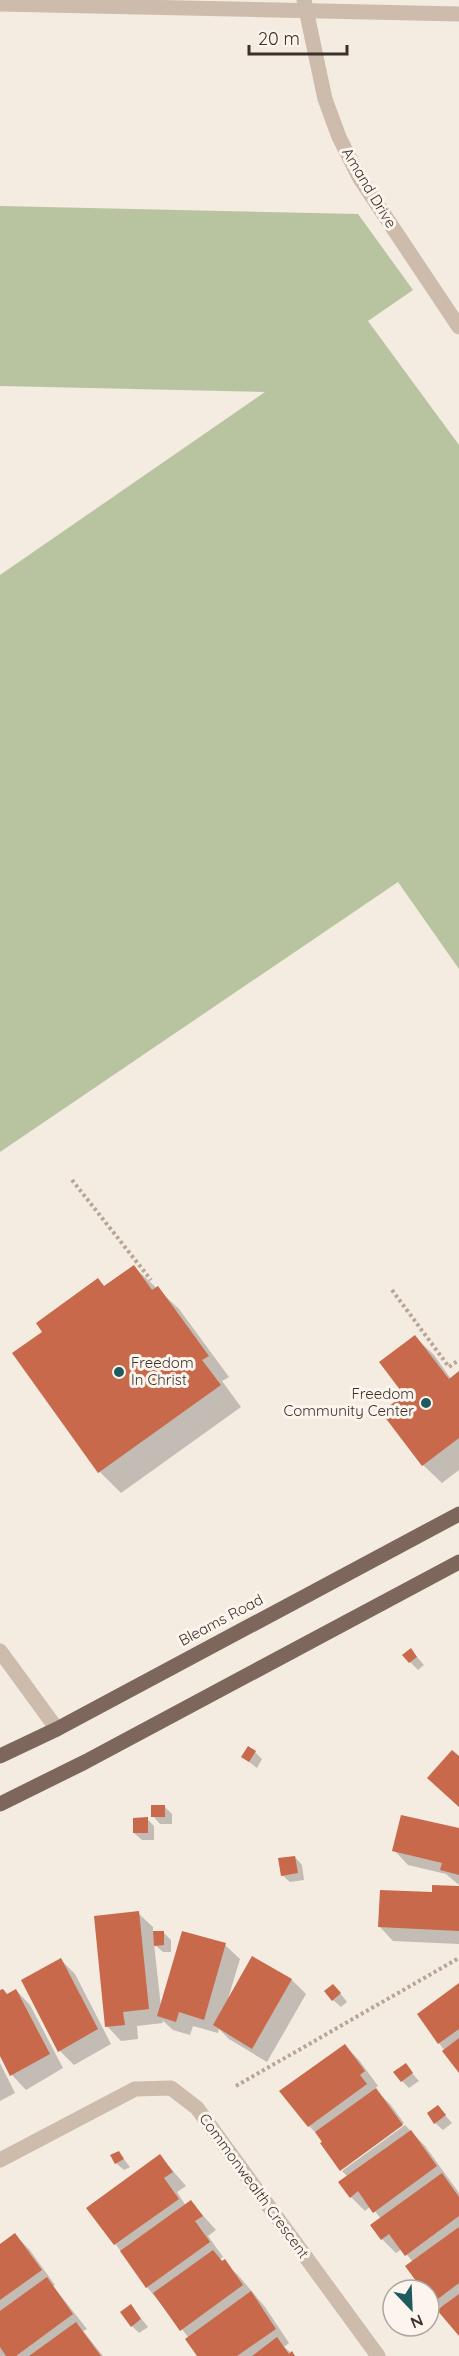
<svg xmlns="http://www.w3.org/2000/svg" width="459" height="2356" font-family="Quicksand,sans-serif">
	<style>
		.green { fill: #b8c4a0 }
		.shadow { fill: #0003 }
		.building { fill: #c8694b }
		.lines { fill: none; stroke-linecap: round; stroke-linejoin: round }
		.path { stroke: #b9a596; stroke-width: 4; stroke-dasharray: 3 3; stroke-linecap: butt }
		.minor { stroke: #cdbbac; stroke-width: 15 }
		.major { stroke: #7d675c; stroke-width: 15 }
		.poi-dot { fill: #1f5a5e; stroke: #fbf5ee; stroke-width: 2 }
		.labels { text-anchor: middle; stroke-width: 6; stroke-linejoin: round; paint-order: stroke }
		.street-label { font-size: 15px; fill: #3b302b; stroke: #fbf5ee }
		.poi-label { font-size: 15px; fill: #3b302b; stroke: #fbf5ee; text-anchor: start }
	</style>
	<rect width="100%" height="100%" fill="#f4ebe1"/>
	<!-- green -->
	<path class="green" d="M0 206 358 214 413 290 368 321 459 445V969L398 882 0 1152V575L265 392 0 386Z"/>
	<!-- shadow -->
	<g class="shadow">
		<path d="M134 1267 179 1309 229 1377 222 1381 241 1407 121 1493 100 1472 44 1332 98 1280 105 1287Z"/>
		<path d="M415 1337 434 1355 451 1379 459 1373V1470L442 1483 423 1465 406 1395Z"/>
		<path d="M411 1650 424 1665 418 1670 410 1662Z"/>
		<path d="M255 1752 262 1759 257 1768 243 1757Z"/>
		<path d="M165 1807 172 1814V1824H160L153 1816Z"/>
		<path d="M147 1819 154 1826V1840H142L134 1833Z"/>
		<path d="M459 1830V1885L446 1874 408 1865 394 1850Z"/>
		<path d="M295 1857 302 1865 304 1880 290 1882 282 1875Z"/>
		<path d="M459 1887V1944L393 1941 379 1926 433 1894Z"/>
		<path d="M138 1913 153 1927V1932L164 1933 171 1940V1952H163L154 1944 161 2007 225 1945 240 1959 228 1999 292 1980 306 1994 267 2062 229 2039 219 2029 218 2033 193 2026 190 2035 173 2030 162 2020 163 2023 137 2026 138 2039 121 2041 107 2026Z"/>
		<path d="M61 1960 75 1974 111 2044 74 2065 60 2051Z"/>
		<path d="M459 1985V2071L439 2043Z"/>
		<path d="M16 1990 30 2005 63 2068 26 2090 12 2075 0 2053V1992L8 1995Z"/>
		<path d="M340 1993 347 2002 341 2007 333 2000Z"/>
		<path d="M345 2046 359 2060 378 2086 374 2089 390 2104 404 2123 341 2168 322 2139 309 2126Z"/>
		<path d="M0 2063 15 2093 0 2101Z"/>
		<path d="M405 2065 419 2081 409 2088 402 2081Z"/>
		<path d="M438 2107 452 2123 443 2130 435 2123Z"/>
		<path d="M405 2125 425 2146 459 2193V2334L429 2290 417 2281 407 2266 413 2262 402 2249 396 2253 382 2239 381 2219 371 2206 365 2211 351 2197 348 2177 342 2171Z"/>
		<path d="M119 2153 130 2167 124 2170 116 2163Z"/>
		<path d="M160 2156 186 2186 177 2192 186 2206 191 2202 216 2230 208 2236 223 2257 220 2259 238 2275 265 2307 289 2343 284 2347 295 2356H199L189 2338 147 2287 89 2208Z"/>
		<path d="M15 2235 29 2249 55 2285 53 2286 87 2329 83 2331 103 2356H0V2246Z"/>
		<path d="M131 2306 148 2327 139 2333 132 2326Z"/>
	</g>
	<!-- building -->
	<g class="building">
		<path d="M134 1265 152 1290 158 1286 209 1356 202 1360 221 1385 98 1473 12 1353 42 1332 36 1323 98 1278 104 1286Z"/>
		<path d="M415 1335 449 1379 459 1371V1438L422 1466 381 1412 404 1395 379 1362Z"/>
		<path d="M411 1648 417 1657 409 1663 402 1655Z"/>
		<path d="M248 1746 256 1751 249 1762 241 1757Z"/>
		<path d="M452 1750 459 1756V1807L427 1778Z"/>
		<rect x="151" y="1805" width="14" height="12"/>
		<path d="M401 1815 459 1828V1875L440 1870 442 1863 392 1851Z"/>
		<path d="M148 1817V1833H133V1818Z"/>
		<path d="M295 1856 298 1873 281 1876 278 1858Z"/>
		<path d="M432 1885 459 1886V1931L378 1927 380 1890 432 1892Z"/>
		<path d="M139 1911 149 2009 123 2012 125 2025 105 2027 94 1916Z"/>
		<path d="M153 1931H164V1945L154 1946Z"/>
		<path d="M182 1931 226 1943 204 2020 179 2012 176 2022 157 2016Z"/>
		<path d="M252 1956 292 1979 252 2049 213 2025Z"/>
		<path d="M61 1958 98 2029 58 2052 21 1980Z"/>
		<path d="M459 1983V2029L438 2044 417 2014Z"/>
		<path d="M333 1984 341 1993 332 2001 324 1991Z"/>
		<path d="M3 1989 7 1994 16 1989 50 2054 10 2076 0 2056V1990Z"/>
		<path d="M459 2038V2073L442 2051Z"/>
		<path d="M345 2044 365 2071 360 2075 367 2084 308 2127 279 2091Z"/>
		<path d="M406 2063 413 2073 401 2082 393 2072Z"/>
		<path d="M376 2088 403 2125 340 2171 320 2143 322 2142 315 2132Z"/>
		<path d="M438 2105 446 2115 434 2124 427 2113Z"/>
		<path d="M411 2130 437 2166 373 2213 358 2191 350 2198 338 2182Z"/>
		<path d="M119 2151 124 2159 115 2164 110 2155Z"/>
		<path d="M160 2154 173 2172 164 2178 179 2199 114 2245 86 2208Z"/>
		<path d="M442 2173 459 2197V2216L405 2256 389 2234 381 2240 370 2225Z"/>
		<path d="M191 2200 203 2216 195 2221 210 2242 146 2288 120 2251Z"/>
		<path d="M459 2227V2283L434 2302 429 2295V2290H425L418 2280 416 2281 405 2266Z"/>
		<path d="M15 2233 42 2270 0 2300V2244Z"/>
		<path d="M213 2250 222 2261 225 2259 243 2285 180 2331 153 2293Z"/>
		<path d="M47 2277 73 2314 16 2356H6L0 2347V2311Z"/>
		<path d="M251 2291 276 2329 237 2356H197L185 2339Z"/>
		<path d="M459 2294V2336L437 2310Z"/>
		<path d="M131 2304 141 2319 131 2327 120 2312Z"/>
		<path d="M76 2322 101 2356H29Z"/>
		<path d="M277 2337 289 2354 292 2351 295 2356H252Z"/>
	</g>
	<g class="lines">
		<!-- path -->
		<g class="path">
			<path d="M72 1180 151 1280"/>
			<path d="M392 1290 449 1367 459 1360"/>
			<path d="M236 2086 459 1958"/>
		</g>
		<!-- minor -->
		<g class="minor">
			<path d="M304 0 325 99 339 137 359 177 459 327"/>
			<path d="M0 4 459 14"/>
			<path d="M0 1651 57 1729"/>
			<path d="M0 2160 135 2089 171 2088 197 2108 378 2356"/>
		</g>
		<!-- major -->
		<g class="major">
			<path d="M0 1756 57 1729 459 1514"/>
			<path d="M0 1804 85 1762 459 1562"/>
		</g>
	</g>
	<!-- markers -->
	<g class="poi-dot">
		<circle cx="119" cy="1372" r="6"/>
		<circle cx="426" cy="1403" r="6"/>
	</g>
	<g class="labels">
		<!-- street labels -->
		<g class="street-label">
			<text transform="translate(369 188) rotate(59)" y="5">Amand Drive</text>
			<text transform="translate(221 1620) rotate(-28)" y="5">Bleams Road</text>
			<text transform="translate(254 2186) rotate(54)" y="5">Commonwealth Crescent</text>
		</g>
		<!-- poi labels -->
		<g class="poi-label">
			<text x="131" y="1368">Freedom<tspan x="131" dy="17">In Christ</tspan></text>
			<text x="414" y="1399" text-anchor="end">Freedom<tspan x="414" dy="17">Community Center</tspan></text>
		</g>
	</g>
	<!-- north arrow -->
	<g transform="translate(411 2308) rotate(157)"><circle r="28" fill="#fbf5ee" stroke="#aea6a0" stroke-width="1.5"/>
	<path d="M0-4.5L10 22L0 15L-10 22Z" fill="#1f5a5e"/>
	<text y="-9" font-size="16" font-weight="bold" text-anchor="middle" fill="#3b302b">N</text>
	</g>
	<!-- scale -->
	<path d="M249 45v9h98v-9" fill="none" stroke="#3b302b" stroke-width="3"/>
	<text x="258" y="45" font-size="18" fill="#3b302b" stroke="#fbf5ee" stroke-width="4.5" paint-order="stroke">20 m</text>
</svg>
